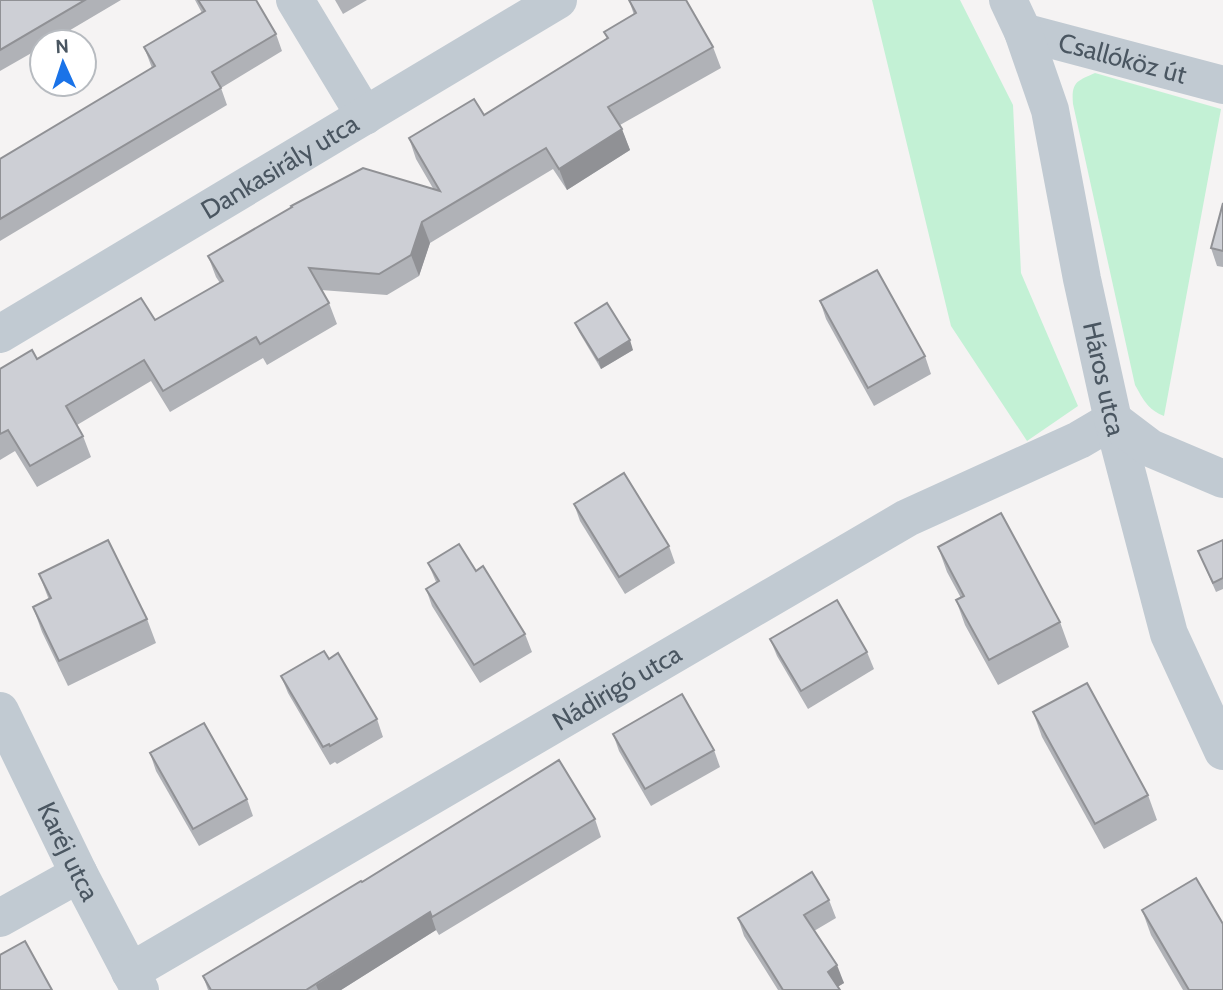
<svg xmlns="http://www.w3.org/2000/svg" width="1223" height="990" font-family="Cabin,sans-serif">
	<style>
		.green { fill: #c3f1d5 }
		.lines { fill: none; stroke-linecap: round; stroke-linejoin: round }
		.minor { stroke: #c1cad2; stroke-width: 38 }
		.tertiary { stroke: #c1cad2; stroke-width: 38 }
		.wall { fill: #b0b2b7 }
		.shaded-wall { fill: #909195 }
		.building { fill: #cdcfd5; stroke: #909195; stroke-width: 2 }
		.labels { text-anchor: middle; stroke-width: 6; stroke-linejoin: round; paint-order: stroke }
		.street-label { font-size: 26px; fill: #4a5661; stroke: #fff }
	</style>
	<rect width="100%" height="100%" fill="#f5f3f3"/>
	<!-- green -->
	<g class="green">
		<path d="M872 0H960L1013 105 1021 273 1078 406 1027 441 951 326Z"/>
		<path d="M1095 73 1221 109 1164 416C1148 410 1143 399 1135 385L1073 104C1071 82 1077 81 1095 73Z"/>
	</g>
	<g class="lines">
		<!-- minor -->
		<g class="minor">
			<path d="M295 0 365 116"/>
			<path id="s1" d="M1023 32 1223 85"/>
			<path id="s2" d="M0 334 558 0"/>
			<path id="s3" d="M0 711 79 874 140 990"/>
			<path d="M0 918 79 874"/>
			<path id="s4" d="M130 972 907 518 1079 440 1113 420"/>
		</g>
		<!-- tertiary -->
		<g class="tertiary">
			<path id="s5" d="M1008 0 1023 32 1050 110 1082 279 1113 420 1169 634 1223 751"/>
			<path d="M1113 420 1150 448 1223 479"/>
		</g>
	</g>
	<!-- wall -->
	<g class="wall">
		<path d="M0 0H121L50 42H42V47L0 71Z"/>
		<path d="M195 0H256L276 34 282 51 221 88 227 105 0 241V159L152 68 144 47 202 13Z"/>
		<path d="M335 0H367L343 14Z"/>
		<path d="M629 0 713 47 721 68 620 125 630 150 567 190 553 169 430 243 419 276 387 295 321 290 329 303 337 324 267 365 263 358 170 412 151 381 77 425 83 436 91 457 37 487 15 451 0 460V369L37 359 155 320 220 283 216 277 208 256 434 190 416 159 409 138 484 115 607 39 604 32 634 15Z"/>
		<path d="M1223 203V267L1217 266 1211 248Z"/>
		<path d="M820 301 925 356 931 374 874 406 826 319Z"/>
		<path d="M575 323 633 350 601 369 579 332Z"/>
		<path d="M574 504 669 546 675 563 625 594 580 521Z"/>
		<path d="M1223 540V589L1216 592 1198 551Z"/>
		<path d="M938 547 1060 622 1069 647 998 685 965 625 956 600 961 598 947 572Z"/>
		<path d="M428 563 476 571 525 634 532 652 480 683 432 606 426 589 436 582Z"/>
		<path d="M39 574 147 619 156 643 68 686 42 632 33 607 49 600Z"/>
		<path d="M770 639 867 652 874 669 808 709 777 656Z"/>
		<path d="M329 659 377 719 383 737 337 764 335 762 330 765 288 693 281 676Z"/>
		<path d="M1033 712 1148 795 1157 820 1104 849 1042 737Z"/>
		<path d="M613 734 714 750 720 767 651 806 619 751Z"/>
		<path d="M150 753 247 799 253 816 199 846 156 771Z"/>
		<path d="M595 819 601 837 439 935 436 930 341 990H208L203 976 362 882Z"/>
		<path d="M829 900 836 918 814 931 844 983 837 987 840 990H778L744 936 738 918Z"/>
		<path d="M1142 910 1223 990H1183L1151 935Z"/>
	</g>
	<!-- shaded-wall -->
	<g class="shaded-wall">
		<path d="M622 129 630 150 567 190 559 169Z"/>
		<path d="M422 222 430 243 419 276 411 255Z"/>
		<path d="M630 340 633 350 601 369 598 360Z"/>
		<path d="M430 912 436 930 341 990H318L316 985Z"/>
		<path d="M837 965 844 983 834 989 828 972Z"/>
	</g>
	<!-- building -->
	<g class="building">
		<path d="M0 0H85L0 50Z"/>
		<path d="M198 0H256L276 34 212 72 221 88 0 219V159L155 66 144 47 205 11Z"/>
		<path d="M629 0H686L713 47 608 107 622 129 559 169 546 148 422 222 411 255 379 274 309 268 329 303 260 344 256 337 163 391 144 360 66 406 83 436 30 466 8 430 0 434V369L32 350 37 359 141 298 155 320 223 281 208 256 292 207 291 206 363 168 440 191 409 138 474 99 484 115 608 38 604 32 636 13Z"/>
		<path d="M1223 203V251L1211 248Z"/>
		<path d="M877 270 925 356 868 388 820 301Z"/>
		<path d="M607 303 630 340 598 360 575 323Z"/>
		<path d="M624 473 669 546 619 577 574 504Z"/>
		<path d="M1001 513 1060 622 989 660 956 600 964 596 938 547Z"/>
		<path d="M108 540 147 619 59 661 33 607 51 598 39 574Z"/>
		<path d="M1223 540V578L1213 583 1198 551Z"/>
		<path d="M459 544 476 571 483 566 525 634 474 665 426 589 439 581 428 563Z"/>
		<path d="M837 600 867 652 801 691 770 639Z"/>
		<path d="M324 651 329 659 338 653 377 719 330 746 329 744 323 747 281 676Z"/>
		<path d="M1087 683 1148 795 1095 824 1033 712Z"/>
		<path d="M682 694 714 750 645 789 613 734Z"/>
		<path d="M204 723 247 799 193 829 150 753Z"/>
		<path d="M559 760 595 819 432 917 430 912 306 990H211L203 976 361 881 362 882Z"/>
		<path d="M812 872 829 900 804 915 837 965 828 972 840 990H783L738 918Z"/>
		<path d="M1196 878 1223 924V990H1189L1142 910Z"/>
		<path d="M25 941 52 990H0V955Z"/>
	</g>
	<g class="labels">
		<!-- street labels -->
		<g class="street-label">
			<text dy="9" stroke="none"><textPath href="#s1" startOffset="103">Csallóköz út</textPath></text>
			<text dy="9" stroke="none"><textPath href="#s2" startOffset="326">Dankasirály utca</textPath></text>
			<text dy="9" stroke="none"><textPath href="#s5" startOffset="392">Háros utca</textPath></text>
			<text dy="9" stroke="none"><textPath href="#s4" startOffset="564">Nádirigó utca</textPath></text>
			<text dy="9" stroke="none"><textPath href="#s3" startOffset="156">Karéj utca</textPath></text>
		</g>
	</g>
	<!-- north arrow -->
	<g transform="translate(63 63) rotate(357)"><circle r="33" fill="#ffffff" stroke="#b7bbc0" stroke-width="2"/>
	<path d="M0-5L12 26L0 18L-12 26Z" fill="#1a73e8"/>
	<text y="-10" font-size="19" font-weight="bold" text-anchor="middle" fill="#4a5661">N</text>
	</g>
</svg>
